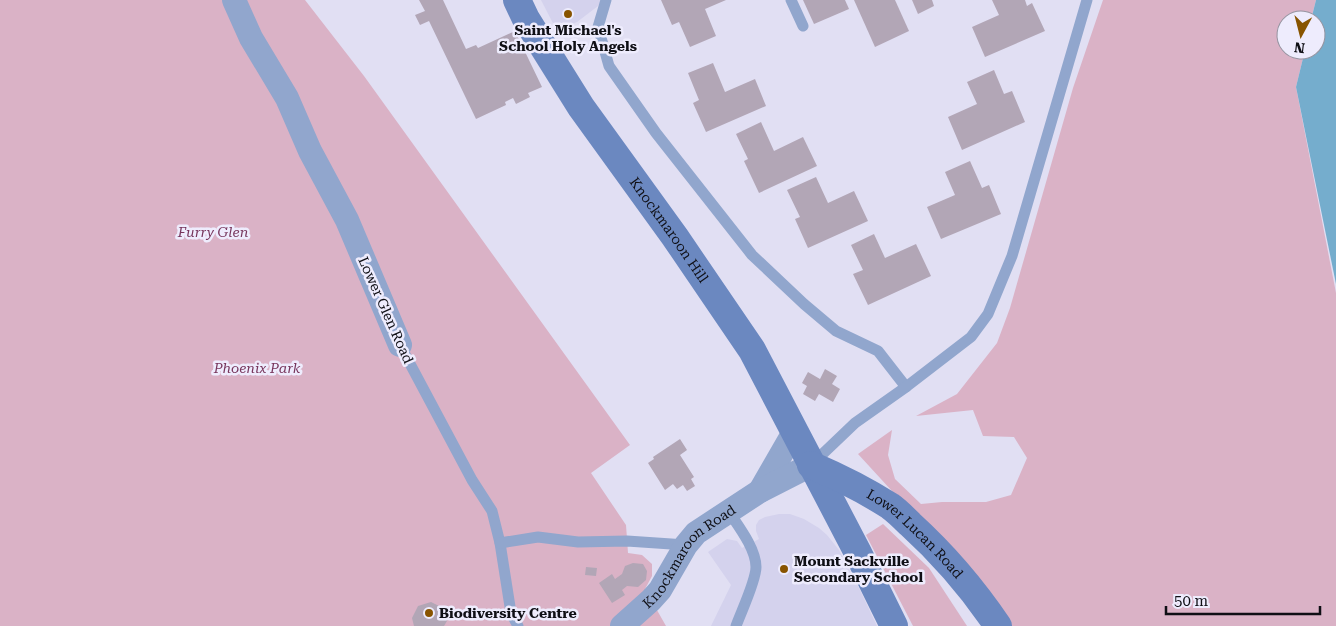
<svg xmlns="http://www.w3.org/2000/svg" width="1336" height="626" font-family="'Roboto Serif',serif">
	<style>
		.built { fill: #d4d2ed }
		.green { fill: #dab2c6 }
		.water { fill: #75adcd }
		.building { fill: #b2a6b6 }
		.lines { fill: none; stroke-linecap: round; stroke-linejoin: round }
		.lane { stroke: #91a6cd; stroke-width: 11 }
		.street { stroke: #91a6cd; stroke-width: 24 }
		.secondary { stroke: #6b88c0; stroke-width: 28 }
		.poi-dot { fill: #885400; stroke: #eeecfd; stroke-width: 2 }
		.labels { text-anchor: middle; stroke-width: 5; stroke-linejoin: round; paint-order: stroke }
		.poi-label { font-size: 14px; font-weight: bold; fill: #0f0f15; stroke: #eeecfd; text-anchor: start }
		.street-label { font-size: 14px; fill: #0f0f15; stroke: #eeecfd }
		.park-label { font-size: 14px; font-style: italic; fill: #77355c; stroke: #eeecfd }
	</style>
	<rect width="100%" height="100%" fill="#e1dff3"/>
	<!-- built -->
	<g class="built">
		<path d="M541 0H602L598 6 577 22 557 31Z"/>
		<path d="M779 514H790L804 519 819 528 827 535 839 550 861 592 877 626H711L731 585 708 552 727 539 737 541 742 548 759 539 756 531V525L759 520 765 517Z"/>
	</g>
	<!-- green -->
	<g class="green">
		<path d="M0 0H305L364 76 630 445 591 473 626 525 628 553 642 555 652 564V576L645 589 666 626H0Z"/>
		<path d="M1103 0H1316L1311 20H1286V50H1305L1296 87 1336 293V626H1006L925 527 858 454 892 430 888 455 895 479 921 504 942 502H986L1011 495 1027 458 1014 437 983 436 973 410 916 416 957 394 997 343 1010 308 1073 88Z"/>
		<path d="M883 524 929 568 967 626H913L866 535Z"/>
	</g>
	<!-- water -->
	<path class="water" d="M1316 0H1336V284L1296 87 1305 50H1316V20H1311Z"/>
	<!-- building -->
	<g class="building">
		<path d="M419 0H443L466 49 476 45 478 48 515 31 542 87 528 93 530 97 516 104 513 98 505 102 506 105 476 119 429 21 420 25 415 15 425 11Z"/>
		<path d="M661 0H726L705 9 716 36 690 47 679 22 672 25Z"/>
		<path d="M803 0H845L849 9 814 24Z"/>
		<path d="M854 0H895L909 31 875 47Z"/>
		<path d="M912 0H932L934 6 918 14Z"/>
		<path d="M992 0H1025L1027 6 1032 3 1045 31 985 57 972 27 999 15Z"/>
		<path d="M713 63 725 92 755 79 766 106 706 132 693 103 699 100 688 73Z"/>
		<path d="M994 70 1004 94 1012 91 1025 122 962 150 948 117 977 104 967 82Z"/>
		<path d="M761 122 774 151 803 137 817 166 759 193 744 161 748 159 736 134Z"/>
		<path d="M970 161 982 188 989 185 1001 214 941 239 927 207 955 195 945 172Z"/>
		<path d="M816 177 828 203 854 191 868 221 808 248 795 219 800 217 787 190Z"/>
		<path d="M874 234 885 258 916 244 931 276 868 305 853 274 863 270 851 245Z"/>
		<path d="M825 369 837 376 832 384 840 389 833 402 819 394 815 401 803 394 807 386 802 383 808 372 820 379Z"/>
		<path d="M680 439 687 450 680 455 694 477 691 479 695 486 687 491 683 485 677 489 673 484 665 490 648 463 654 459 653 457Z"/>
		<path d="M633 563 643 564 647 571 646 580 638 587 627 586 622 590 625 595 612 603 599 583 612 574 615 579 622 574 625 566Z"/>
		<path d="M586 567 597 568 596 576 585 575Z"/>
		<path d="M431 602 443 608 447 621 444 626H414L412 618 418 606Z"/>
	</g>
	<g class="lines">
		<!-- lane -->
		<g class="lane">
			<path d="M606 0 598 27 609 66 656 133 752 255 804 304 836 331 878 351 906 387"/>
			<path d="M791 0 803 26"/>
			<path d="M400 345 472 480 492 511 500 543 511 613 518 626"/>
			<path d="M811 465 855 423 906 387 971 337 988 314 1012 256 1087 0"/>
			<path d="M729 512C739 527 756 549 756 567 756 581 741 612 736 626"/>
			<path d="M500 543 538 537 578 542 627 541 686 545"/>
		</g>
		<!-- street -->
		<g class="street">
			<path d="M234 0 251 38 287 98 310 151 347 220 400 345"/>
			<path d="M760 491 794 432"/>
			<path id="s1" d="M622 626 651 600 660 590 686 545 696 533 760 491 811 465"/>
		</g>
		<!-- secondary -->
		<g class="secondary">
			<path id="s2" d="M517 0 526 19 581 107 675 237 752 350 857 551 894 626"/>
			<path id="s3" d="M811 465C839 477 865 490 890 506 897 511 904 518 910 524 943 554 973 589 998 626"/>
		</g>
	</g>
	<!-- markers -->
	<g class="poi-dot">
		<circle cx="568" cy="14" r="5"/>
		<circle cx="784" cy="569" r="5"/>
		<circle cx="429" cy="613" r="5"/>
	</g>
	<g class="labels">
		<!-- poi labels -->
		<g class="poi-label">
			<text x="568" y="35" text-anchor="middle">Saint Michael's<tspan x="568" dy="16">School Holy Angels</tspan></text>
			<text x="794" y="566">Mount Sackville<tspan x="794" dy="16">Secondary School</tspan></text>
			<text x="439" y="618">Biodiversity Centre</text>
		</g>
		<!-- street labels -->
		<g class="street-label">
			<text dy="5" stroke="none"><textPath href="#s2" startOffset="276">Knockmaroon Hill</textPath></text>
			<text transform="translate(386 310) rotate(66)" y="5">Lower Glen Road</text>
			<text dy="5" stroke="none"><textPath href="#s3" startOffset="126">Lower Lucan Road</textPath></text>
			<text dy="5" stroke="none"><textPath href="#s1" startOffset="98">Knockmaroon Road</textPath></text>
		</g>
		<!-- park labels -->
		<g class="park-label">
			<text x="213" y="237">Furry Glen</text>
			<text x="257" y="373">Phoenix Park</text>
		</g>
	</g>
	<!-- north arrow -->
	<g transform="translate(1301 35) rotate(187)"><circle r="24" fill="#eeecfd" stroke="#9594a0"/>
	<path d="M0-4L9 19L0 12L-9 19Z" fill="#885400"/>
	<text y="-8" font-size="14" font-weight="bold" text-anchor="middle" fill="#0f0f15">N</text>
	</g>
	<!-- scale -->
	<path d="M1166 606v8h154v-8" fill="none" stroke="#0f0f15" stroke-width="2.5"/>
	<text x="1174" y="606" font-size="15" fill="#0f0f15" stroke="#eeecfd" stroke-width="4" paint-order="stroke">50 m</text>
</svg>
